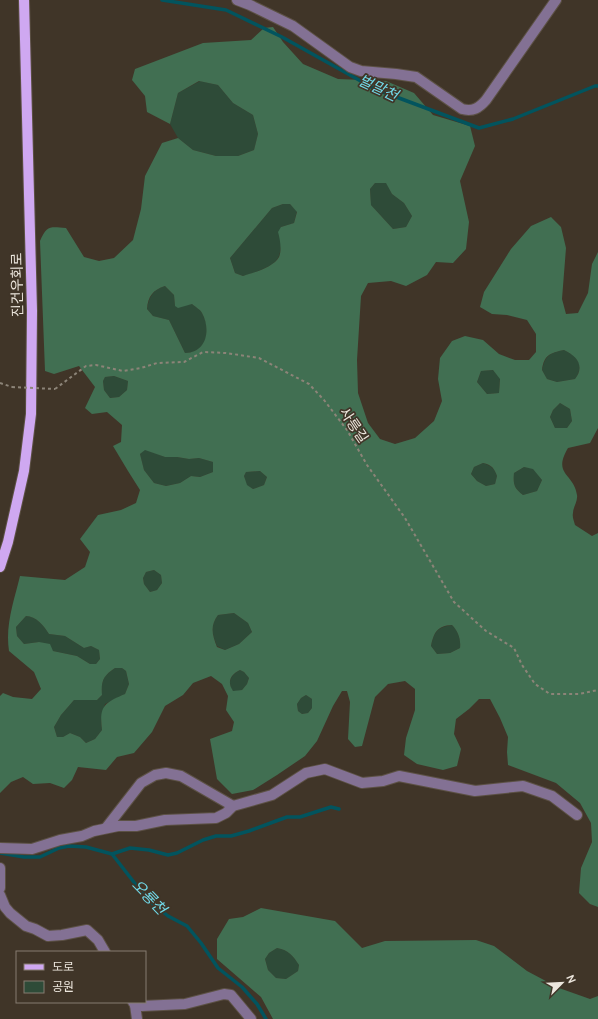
<svg xmlns="http://www.w3.org/2000/svg" width="598" height="1019" font-family="Cabin,'Noto Sans KR',sans-serif">
	<style>
		.green { fill: #2e4b38 }
		.forest { fill: #416f52; fill-rule: evenodd }
		.lines { fill: none; stroke-linecap: round; stroke-linejoin: round }
		.stream { stroke: #02545e; stroke-width: 3.5 }
		.minor-casing { stroke: #5c5145; stroke-width: 12 }
		.major-casing { stroke: #5c5145; stroke-width: 12 }
		.path { stroke: #8c8478; stroke-width: 2; stroke-dasharray: 3 3; stroke-linecap: butt }
		.minor { stroke: #837194; stroke-width: 10 }
		.major { stroke: #cfa8f1; stroke-width: 10 }
		.path-bridge { stroke: #8c8478; stroke-width: 2; stroke-dasharray: 3 3; stroke-linecap: butt }
		.labels { text-anchor: middle; stroke-width: 3.5; stroke-linejoin: round; paint-order: stroke }
		.street-label { font-size: 14px; fill: #ece6dd; stroke: #403528 }
		.water-label { font-size: 15px; font-style: italic; fill: #71daea; stroke: #403528 }
	</style>
	<rect width="100%" height="100%" fill="#403528"/>
	<!-- green -->
	<g class="green">
		<path d="M200 81 218 85 233 103 253 115 258 134 254 150 238 156H216L193 150 178 138 170 124 178 93Z"/>
		<path d="M386 182 392 194 404 203 412 216 406 227 393 229 371 205 370 189 375 183Z"/>
		<path d="M283 204H290L297 211 294 223 281 227C281 236 282 248 279 256 275 267 253 273 243 276L235 273 230 258 272 208Z"/>
		<path d="M165 286 174 295 175 306 192 304C195 307 200 309 202 313 212 330 207 353 185 353L169 320 153 316 147 309C149 296 153 290 165 286Z"/>
		<path d="M564 350C577 356 585 365 575 379L557 382 547 379 542 370C545 355 550 353 564 350Z"/>
		<path d="M493 370 500 378 499 393 487 394 477 382 481 371Z"/>
		<path d="M114 376 128 381 127 390 119 397 110 398 104 390 103 381 105 377Z"/>
		<path d="M560 403 570 409 572 421 567 428H555L550 417 553 410Z"/>
		<path d="M145 449 165 457H177L189 459 199 458 213 462V472L200 477 191 476 180 483 166 486 154 483 144 470 140 454Z"/>
		<path d="M483 463C492 466 494 468 497 476L495 484 486 486 477 481 471 474 474 467Z"/>
		<path d="M524 467 533 468 542 480 537 491 523 495C514 488 513 484 514 473Z"/>
		<path d="M260 471 267 477 264 485 253 489 246 485 244 476 246 472Z"/>
		<path d="M154 570 161 575 162 583 157 590 150 592 144 584 143 578 146 572Z"/>
		<path d="M234 613 248 623 252 632 239 644 225 650 217 646C212 634 210 626 218 615Z"/>
		<path d="M26 616C36 616 44 626 49 634L65 636 84 648 91 646 99 650 100 659 96 664H90L77 656 53 651 39 642 24 644 17 636 16 627Z"/>
		<path d="M452 625C458 631 461 639 460 648L450 653 437 654 431 646C434 632 437 627 452 625Z"/>
		<path d="M115 668H122L126 671 129 684 125 694 105 704 101 722 102 730 95 739 86 743 80 737 70 733 63 737H57L54 727 61 715 74 700H97L102 695C101 681 103 676 115 668Z"/>
		<path d="M240 670 244 672 249 678 247 684 242 690 233 692C227 682 230 675 240 670Z"/>
		<path d="M306 695 312 699V708L308 713 302 714 298 711 297 704 301 698Z"/>
		<path d="M277 948C289 950 293 956 299 965L298 971 286 979 276 978 268 970 265 959 269 953Z"/>
	</g>
	<!-- forest -->
	<g class="forest">
		<path d="M273 27 283 42 303 64 338 79 386 81 414 93 433 115 470 126 475 146 460 181 469 222 466 249 453 263 436 262 427 275 406 286 391 281 368 283 361 296 357 360 358 393 368 423 380 439 395 444 415 438 434 421 442 401 438 379 440 358 452 341 465 336 483 340 499 354 515 360H529L536 352V334L527 320 507 315 492 314 480 307 484 292 511 249 531 226 551 217 561 227 566 248 562 299 566 314 578 313 588 293 592 264 598 252V428L590 443 568 448C552 475 574 473 577 495 578 501 573 507 573 513 572 517 574 521 575 525L592 536 598 533V907L590 904 579 893 581 868 592 842 591 823 580 803 556 783 508 765 507 752 508 737 500 718 490 699H479L469 709 456 719 454 734 461 749 457 766 443 770 417 764 404 755 406 738 415 710V689L405 681 388 684 375 697 362 746 355 747 348 739 350 702 347 691H342L333 706 317 741 305 756 277 775 253 790 232 794 217 779 210 739 232 731 234 722 226 710 228 696 222 684 211 676 193 683 183 695 165 706 152 732 134 753 117 757 106 770 78 767 72 780 64 788 50 783 33 784 23 777 11 782 0 793V696L3 693 13 697 32 699 41 689 34 672 9 651C5 625 14 601 20 576L65 580 85 567 90 552 80 539 98 515 121 510 136 503 140 490 128 471 113 446 121 442 122 425 107 412 92 414 85 408 95 387 79 366 54 374 45 371 40 241C47 225 50 227 66 228L84 257 99 261 114 258 133 240 141 209 145 176 162 143 178 138 193 150 216 156H238L254 150 258 134 253 115 233 103 218 85 199 81 178 93 170 124 147 112 145 96 132 80 135 69 203 43 251 40 264 28ZM375 183H386L392 194 404 203 412 216 406 227 393 229 371 205 370 189ZM283 204H290L297 212 294 223 281 227 278 232C280 239 282 250 279 257 274 267 253 273 243 276L235 273 230 258 272 208ZM165 286 174 295 175 306 178 308 192 304C195 307 200 309 202 313 211 329 207 353 185 353L169 320 153 316 147 309C148 296 153 290 165 286ZM564 350C577 356 585 366 575 379L557 382 547 379 542 370C544 355 550 353 564 350ZM493 370 500 379 499 393 487 394 477 382 481 371ZM114 376 128 381 127 390 119 397 110 398 104 390 103 381 105 377ZM560 403 570 409 572 421 567 428H555L550 417 553 410ZM145 450 165 457H177L189 459 199 458 213 462V472L200 477 191 476 180 483 166 486 154 483 144 470 140 454ZM483 463C492 465 494 468 497 476L495 484 486 486 477 481 471 474 474 467ZM524 467 533 469 542 480 537 491 523 495C514 488 513 484 514 473ZM260 471 267 477 264 485 253 489 247 485 244 476 246 472ZM154 570 161 575 162 583 157 590 150 592 144 584 143 578 146 572ZM234 613 248 623 252 632 239 644 225 650 217 647C212 634 210 626 218 615ZM26 616C36 616 44 626 49 634L65 636 84 648 91 646 99 650 100 659 96 664H90L77 656 53 651 50 644 39 642 24 644 17 636 16 627ZM452 625C458 631 461 639 460 648L450 653 437 654 431 646C434 632 437 626 452 625ZM115 668H122L126 671 129 684 125 694C104 703 99 706 102 730L95 739 86 743 80 737 70 733 63 737H57L54 727 61 715 74 700H97L102 695C101 681 103 676 115 668ZM240 670 244 672 249 678 247 684 242 690 233 691C227 682 230 675 240 670ZM306 695 312 699V708L308 713 302 714 298 711 297 704 301 698Z"/>
		<path d="M261 908 335 921 362 948 385 941 476 940 494 946 527 971 559 988 590 999 598 996V1019H273L261 997 217 959V939L229 919 243 917ZM277 948C289 950 293 956 299 965L298 971 286 979 276 978 268 970 265 959 269 953Z"/>
	</g>
	<g class="lines">
		<!-- stream -->
		<g class="stream">
			<path d="M162 0 226 10 282 37 375 89 479 128 513 119 595 86H598"/>
			<path d="M0 853 24 857H40L59 848 69 846 86 847 112 854 147 899 168 916 187 926 201 943 218 968 242 987 257 1004 266 1019"/>
			<path d="M112 854 130 848 149 850 168 855 177 853 203 840 216 836H231L249 831 287 817H300L331 807 339 809"/>
		</g>
		<!-- minor casing -->
		<g class="minor-casing">
			<g id="minor">
				<path d="M237 0 250 5 293 26 350 67 361 71 396 74 416 77 462 109C473 112 479 108 486 100L556 0"/>
				<path d="M106 828 141 783 155 775 166 773 181 776 233 806"/>
				<path d="M0 848 32 849 60 840 82 836 94 831 118 826H136L165 820 216 818 226 813 233 806 272 795 306 773 325 769 362 783 383 781 399 776 475 791 523 786 552 796 577 815"/>
				<path d="M0 868V888"/>
				<path d="M0 895 5 907 10 913 26 926 35 929 48 936 62 935 87 930 98 940 105 952"/>
				<path d="M133 1002 135 1005 142 1006 185 1004 224 994 231 995 251 1019"/>
				<path d="M135 1005 137 1019"/>
			</g>
		</g>
		<!-- major casing -->
		<g class="major-casing">
			<path id="major" d="M0 567 8 542 24 471 31 414 32 311 24 0"/>
		</g>
		<!-- path -->
		<g class="path">
			<path d="M0 383 12 387"/>
			<path d="M55 389 86 366 96 365 123 371 141 368 157 363 184 362 203 352 226 353 259 358 309 384 324 400 347 430 367 465 405 518 454 602 486 631 514 648 522 665 535 684 550 694H579L598 690"/>
		</g>
		<!-- minor -->
		<use href="#minor" class="minor"/>
		<!-- major -->
		<use href="#major" class="major"/>
		<!-- path-bridge -->
		<path class="path-bridge" d="M12 387 55 389"/>
	</g>
	<g class="labels">
		<!-- street labels -->
		<g class="street-label">
			<text transform="translate(17 285) rotate(-91)" y="5">진건우회로</text>
			<text transform="translate(354 425) rotate(56)" y="5">사릉길</text>
		</g>
		<!-- water labels -->
		<g class="water-label">
			<text transform="translate(378 88) rotate(25)" y="5">벌말천</text>
			<text transform="translate(149 897) rotate(46)" y="5">오룡천</text>
		</g>
	</g>
	<!-- legend -->
	<rect x="16" y="951" width="130" height="52" fill="#403528" stroke="#857c70"/>
	<rect x="24" y="964" width="20" height="6" fill="#cfa8f1" stroke="#857c70"/>
	<text x="52" y="971" font-size="12" fill="#ece6dd">도로</text>
	<rect x="24" y="981" width="20" height="12" fill="#2e4b38" stroke="#857c70"/>
	<text x="52" y="991" font-size="12" fill="#ece6dd">공원</text>
	<!-- north arrow -->
	<g transform="translate(562 983) rotate(66)" stroke="#403528" stroke-width="3" paint-order="stroke">
	<path d="M0-3L7 15L0 10L-7 15Z" fill="#ece6dd"/>
	<text y="-6" font-size="11" font-weight="bold" text-anchor="middle" fill="#ece6dd">N</text>
	</g>
</svg>
